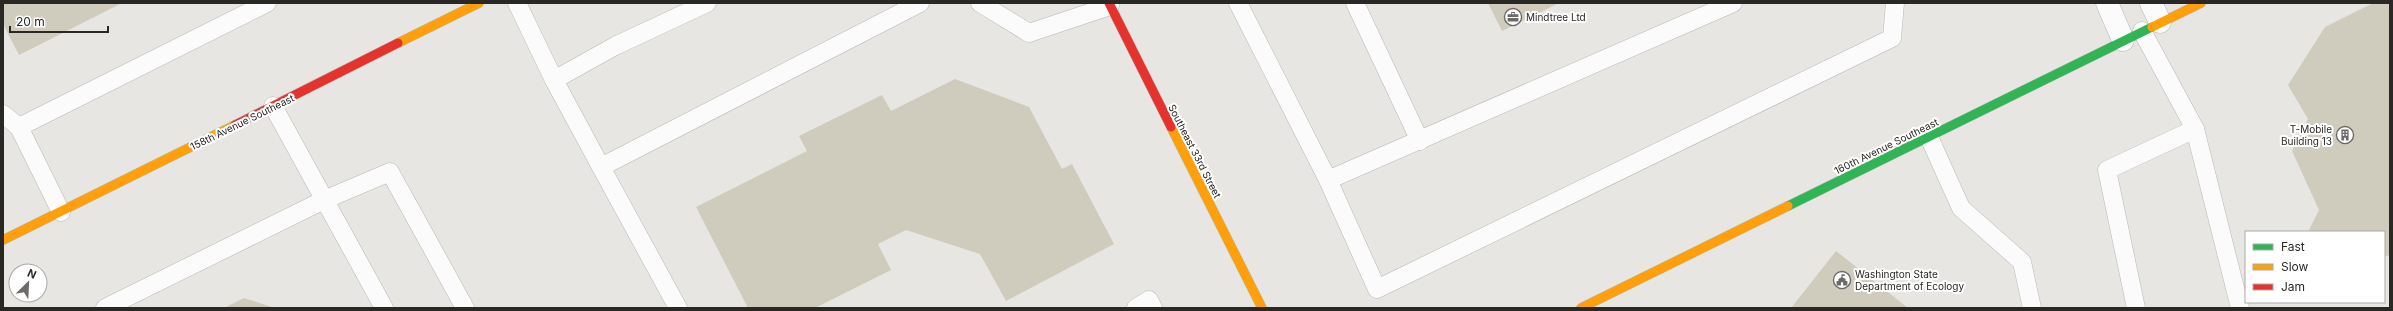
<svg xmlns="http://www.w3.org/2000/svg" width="2393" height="311" font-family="Inter,sans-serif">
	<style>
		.building { fill: #cfcbbd }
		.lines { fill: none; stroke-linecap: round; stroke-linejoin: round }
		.lane-casing { stroke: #b9b8b5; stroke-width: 19 }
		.street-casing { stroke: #b9b8b5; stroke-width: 23 }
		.fast-casing { stroke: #b9b8b5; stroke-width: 10 }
		.slow-casing { stroke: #b9b8b5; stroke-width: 10 }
		.jam-casing { stroke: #b9b8b5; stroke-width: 10 }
		.lane { stroke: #fbfbfb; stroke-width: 18 }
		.street { stroke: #fbfbfb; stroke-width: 22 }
		.fast { stroke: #30b455; stroke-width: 9 }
		.slow { stroke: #ff9f0a; stroke-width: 9 }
		.jam { stroke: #e5322d; stroke-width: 9 }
		.labels { text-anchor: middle; stroke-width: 4; stroke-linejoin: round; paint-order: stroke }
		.poi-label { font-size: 10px; fill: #292825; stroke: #fff; text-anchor: start }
		.street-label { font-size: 10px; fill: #292825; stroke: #fff }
	</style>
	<rect width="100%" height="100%" fill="#e7e6e2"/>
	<!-- building -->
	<g class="building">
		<path d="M3 3H122L19 55 3 24Z"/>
		<path d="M1488 3H1559L1502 31Z"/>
		<path d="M2373 3H2390V255L2384 257V232H2308L2319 210 2292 151 2308 119 2288 85 2325 27Z"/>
		<path d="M955 79 1029 107 1062 169 1072 164 1114 244 1006 301 980 254 906 230 878 244 891 270 815 308H748L696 207 807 151 799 136 882 95 891 111Z"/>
		<path d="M1836 251 1908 308H1791Z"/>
		<path d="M244 298 275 308H224Z"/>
	</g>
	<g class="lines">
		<!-- lane casing -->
		<g class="lane-casing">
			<g id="lane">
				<path d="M517 3 554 80 615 46 707 3"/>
				<path d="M980 3 1029 33 1110 6"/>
				<path d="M1238 3 1328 180"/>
				<path d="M1355 3 1420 141"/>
				<path d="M1733 3 1328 180 1377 289 1892 38 1895 3"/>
				<path d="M2142 31 2195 129 2240 308"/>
				<path d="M554 80 601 167"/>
				<path d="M273 106 384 308"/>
				<path d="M3 114 19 127"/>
				<path d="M1929 137 1961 208 2022 262 2032 308"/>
				<path d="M61 212 19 127 267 3"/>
				<path d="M105 308 324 200 390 172 465 308"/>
				<path d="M678 308 601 167 920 3"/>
				<path d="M1136 308 1149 300 1153 308"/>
				<path d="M2136 308 2107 170 2195 129"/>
			</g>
		</g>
		<!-- street casing -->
		<g class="street-casing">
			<g id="street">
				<path d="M2107 3 2123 40"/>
				<path d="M2151 3 2160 22"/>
			</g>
		</g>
		<!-- fast casing -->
		<g class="fast-casing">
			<path id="fast" d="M1788 206 2152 27"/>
		</g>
		<!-- slow casing -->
		<g class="slow-casing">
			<g id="slow">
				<path d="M2152 27 2201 3"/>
				<path d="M398 43 479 3"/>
				<path d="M1171 127 1262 308"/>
				<path d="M3 240 235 125"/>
				<path d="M1581 308 1788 206"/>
			</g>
		</g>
		<!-- jam casing -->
		<g class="jam-casing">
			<g id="jam">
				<path d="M1109 3 1171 127"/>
				<path d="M235 125 398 43"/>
			</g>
		</g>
		<!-- lane -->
		<use href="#lane" class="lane"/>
		<!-- street -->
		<use href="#street" class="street"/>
		<!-- fast -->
		<use href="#fast" class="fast"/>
		<!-- slow -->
		<use href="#slow" class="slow"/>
		<!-- jam -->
		<use href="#jam" class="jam"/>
	</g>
	<!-- icons -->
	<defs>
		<g id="office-ring" transform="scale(0.9)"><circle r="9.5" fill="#fff" stroke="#6c6a67" stroke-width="1.5"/><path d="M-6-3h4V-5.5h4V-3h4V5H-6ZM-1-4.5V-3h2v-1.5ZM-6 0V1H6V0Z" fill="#6c6a67"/></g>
		<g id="building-ring" transform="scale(0.9)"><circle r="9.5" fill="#fff" stroke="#6c6a67" stroke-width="1.5"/><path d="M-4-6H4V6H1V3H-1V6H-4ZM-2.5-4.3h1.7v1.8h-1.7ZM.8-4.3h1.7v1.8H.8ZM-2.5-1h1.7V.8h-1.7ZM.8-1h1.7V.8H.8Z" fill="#6c6a67"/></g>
		<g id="civic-ring" transform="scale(0.9)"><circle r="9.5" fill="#fff" stroke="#6c6a67" stroke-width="1.5"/><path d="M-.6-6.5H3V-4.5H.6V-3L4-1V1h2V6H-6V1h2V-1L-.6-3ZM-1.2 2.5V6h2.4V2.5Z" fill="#6c6a67"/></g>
	</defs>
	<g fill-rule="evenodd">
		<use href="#office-ring" x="1513" y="17"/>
		<use href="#building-ring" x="2345" y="135"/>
		<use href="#civic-ring" x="1842" y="280"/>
	</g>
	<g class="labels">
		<!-- poi labels -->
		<g class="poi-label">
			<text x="1526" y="21">Mindtree Ltd</text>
			<text x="2332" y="133" text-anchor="end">T-Mobile<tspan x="2332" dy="12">Building 13</tspan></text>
			<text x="1855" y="278">Washington State<tspan x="1855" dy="12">Department of Ecology</tspan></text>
		</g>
		<!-- street labels -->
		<g class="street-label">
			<text transform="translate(242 122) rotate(-26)" y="4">158th Avenue Southeast</text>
			<text transform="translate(1886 146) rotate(-26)" y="4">160th Avenue Southeast</text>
			<text transform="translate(1195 151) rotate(63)" y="4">Southeast 33rd Street</text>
		</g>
	</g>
	<!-- border -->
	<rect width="2393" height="311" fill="none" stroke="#292825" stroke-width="8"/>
	<!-- legend -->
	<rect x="2245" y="231" width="140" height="72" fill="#ffffff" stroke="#a9a9a8"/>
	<rect x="2253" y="244" width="20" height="6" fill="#30b455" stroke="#a9a9a8"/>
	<text x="2281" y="251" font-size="12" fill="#292825">Fast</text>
	<rect x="2253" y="264" width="20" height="6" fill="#ff9f0a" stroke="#a9a9a8"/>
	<text x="2281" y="271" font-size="12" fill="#292825">Slow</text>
	<rect x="2253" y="284" width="20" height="6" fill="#e5322d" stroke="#a9a9a8"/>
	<text x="2281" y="291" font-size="12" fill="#292825">Jam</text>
	<!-- north arrow -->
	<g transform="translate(28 283) rotate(24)"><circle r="19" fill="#ffffff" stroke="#a9a9a8"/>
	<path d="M0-3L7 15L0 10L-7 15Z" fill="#6c6a67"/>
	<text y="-6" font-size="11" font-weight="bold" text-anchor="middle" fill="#292825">N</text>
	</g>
	<!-- scale -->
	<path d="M10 26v6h98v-6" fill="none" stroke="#292825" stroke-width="2"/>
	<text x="16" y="26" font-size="12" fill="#292825" stroke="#ffffff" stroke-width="3" paint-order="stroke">20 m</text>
</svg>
